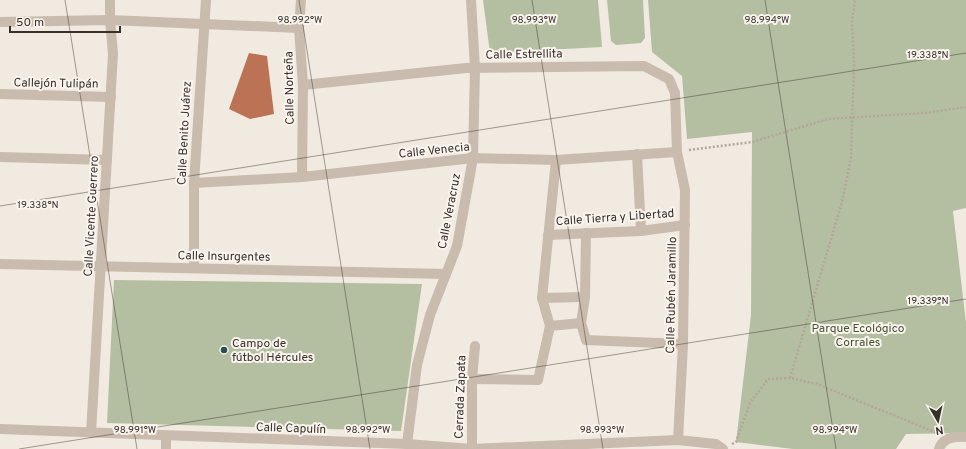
<svg xmlns="http://www.w3.org/2000/svg" width="966" height="449" font-family="Overpass,sans-serif">
	<style>
		.green { fill: #b4bfa2 }
		.building { fill: #bb7255 }
		.lines { fill: none; stroke-linecap: round; stroke-linejoin: round }
		.path { stroke: #b4a598; stroke-width: 2.5; stroke-dasharray: 2 2; stroke-linecap: butt }
		.minor { stroke: #c9bbad; stroke-width: 10 }
		.ticks { fill: none; stroke: #38302b; stroke-width: 1; stroke-opacity: 0.45 }
		.poi-dot { fill: #245056; stroke: #f9f4ed; stroke-width: 1.5 }
		.labels { text-anchor: middle; stroke-width: 4; stroke-linejoin: round; paint-order: stroke }
		.street-label { font-size: 12px; fill: #38302b; stroke: #f9f4ed }
		.park-label { font-size: 12px; fill: #465431; stroke: #f9f4ed }
		.poi-label { font-size: 12px; fill: #38302b; stroke: #f9f4ed; text-anchor: start }
		.ticks-label { font-size: 10px; text-anchor: middle; fill: #38302b; stroke: #f9f4ed; stroke-width: 4; stroke-linejoin: round; paint-order: stroke }
	</style>
	<rect width="100%" height="100%" fill="#f1eae1"/>
	<!-- green -->
	<g class="green">
		<path d="M483 0H598L602 47 490 53Z"/>
		<path d="M607 0H643L645 38 641 43 616 45 611 41Z"/>
		<path d="M648 0H966V208L953 211 966 323V433L906 434 896 449H793L736 442 751 315 752 132 687 139 682 76 652 52Z"/>
		<path d="M114 280 422 284 401 431 107 423Z"/>
	</g>
	<!-- building -->
	<path class="building" d="M249 53 267 56 274 114 250 119 229 109Z"/>
	<g class="lines">
		<!-- path -->
		<g class="path">
			<path d="M689 150 752 142 828 119 925 113 966 107"/>
			<path d="M790 378 842 202 851 158 854 64 852 20 855 0"/>
			<path d="M732 444 736 442 750 403 768 379 790 378 817 384 937 433"/>
		</g>
		<!-- minor -->
		<g class="minor">
			<path d="M301 0 299 28 303 85 302 177"/>
			<path d="M0 22 110 20 299 28"/>
			<path d="M303 85 466 68 644 66 669 79 675 93 677 152 685 190 683 344 678 440"/>
			<path d="M0 94 111 97"/>
			<path d="M637 154 641 231"/>
			<path d="M0 157 107 160"/>
			<path d="M556 160 542 298 585 297"/>
			<path d="M194 183 302 177 473 158 556 160 677 152"/>
			<path d="M548 235 641 231 685 225"/>
			<path d="M0 264 446 274"/>
			<path d="M194 268V183L206 0"/>
			<path d="M542 298 550 326"/>
			<path d="M581 323 585 297 586 233"/>
			<path d="M472 379 538 380 550 326 581 323 586 340 683 344"/>
			<path d="M0 429 407 444 472 449 678 440 716 444 723 449"/>
			<path d="M91 433 113 54 110 20V0"/>
			<path d="M407 444 417 365 430 315 457 246 473 158 475 68 471 0"/>
			<path d="M166 449V436"/>
			<path d="M472 449V379L475 346"/>
			<path d="M939 449C943 437 956 436 966 437"/>
		</g>
	</g>
	<!-- ticks -->
	<path class="ticks" d="M65 0 137 449M299 0 370 449M532 0 603 449M765 0 836 449M0 206 966 53M19 449 966 299"/>
	<!-- markers -->
	<circle class="poi-dot" cx="224" cy="350" r="4"/>
	<g class="labels">
		<!-- street labels -->
		<g class="street-label">
			<text transform="translate(524 54) rotate(-1)" y="4">Calle Estrellita</text>
			<text transform="translate(56 83) rotate(1)" y="4">Callejón Tulipán</text>
			<text transform="translate(289 88) rotate(-91)" y="4">Calle Norteña</text>
			<text transform="translate(184 133) rotate(-87)" y="4">Calle Benito Juárez</text>
			<text transform="translate(434 150) rotate(-6)" y="4">Calle Venecia</text>
			<text transform="translate(449 211) rotate(-79)" y="4">Calle Veracruz</text>
			<text transform="translate(91 216) rotate(-87)" y="4">Calle Vicente Guerrero</text>
			<text transform="translate(615 217) rotate(-4)" y="4">Calle Tierra y Libertad</text>
			<text transform="translate(224 256) rotate(1)" y="4">Calle Insurgentes</text>
			<text transform="translate(671 295) rotate(-89)" y="4">Calle Rubén Jaramillo</text>
			<text transform="translate(460 397) rotate(-88)" y="4">Cerrada Zapata</text>
			<text transform="translate(291 428) rotate(2)" y="4">Calle Capulín</text>
		</g>
		<!-- park labels -->
		<g class="park-label">
			<text x="858" y="332">Parque Ecológico<tspan x="858" dy="14">Corrales</tspan></text>
		</g>
		<!-- poi labels -->
		<g class="poi-label">
			<text x="232" y="347">Campo de<tspan x="232" dy="14">fútbol Hércules</tspan></text>
		</g>
	</g>
	<g class="ticks-label">
		<text x="300" y="23">98.992°W</text>
		<text x="534" y="23">98.993°W</text>
		<text x="767" y="23">98.994°W</text>
		<text x="928" y="58">19.338°N</text>
		<text x="38" y="208">19.338°N</text>
		<text x="928" y="304">19.339°N</text>
		<text x="135" y="433">98.991°W</text>
		<text x="368" y="433">98.992°W</text>
		<text x="602" y="433">98.993°W</text>
		<text x="835" y="433">98.994°W</text>
	</g>
	<!-- north arrow -->
	<g transform="translate(938 421) rotate(171)" stroke="#f9f4ed" stroke-width="3" paint-order="stroke">
	<path d="M0-3L7 15L0 10L-7 15Z" fill="#38302b"/>
	<text y="-6" font-size="11" font-weight="bold" text-anchor="middle" fill="#38302b">N</text>
	</g>
	<!-- scale -->
	<path d="M10 26v6h110v-6" fill="none" stroke="#38302b" stroke-width="2"/>
	<text x="16" y="26" font-size="12" fill="#38302b" stroke="#f9f4ed" stroke-width="3" paint-order="stroke">50 m</text>
</svg>
